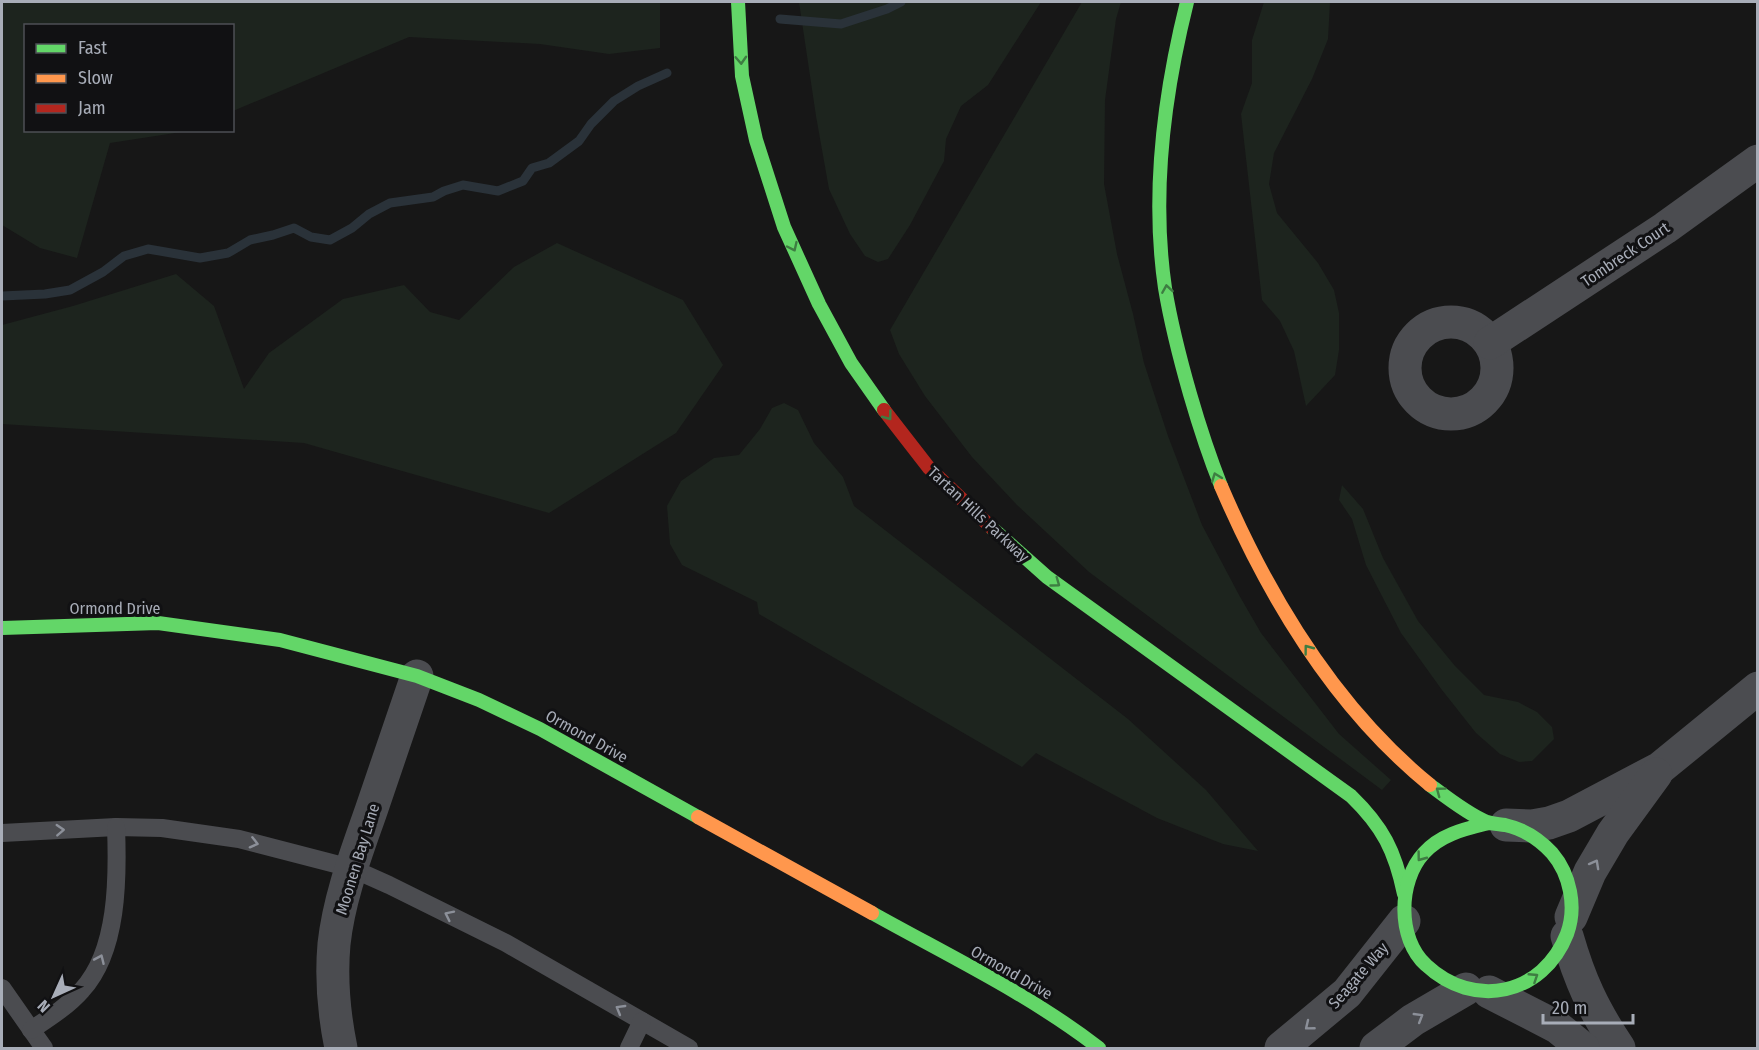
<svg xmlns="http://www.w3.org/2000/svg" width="1759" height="1050" font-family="'Fira Sans Condensed',sans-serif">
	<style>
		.green { fill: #1d241e }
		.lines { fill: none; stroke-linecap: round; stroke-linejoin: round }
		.stream { stroke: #2a3239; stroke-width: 9 }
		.lane { stroke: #4b4c50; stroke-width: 18 }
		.street { stroke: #4b4c50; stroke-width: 33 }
		.fast { stroke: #63d668; stroke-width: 14 }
		.slow { stroke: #ff974d; stroke-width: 14 }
		.jam { stroke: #b3261e; stroke-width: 14 }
		.oneway { stroke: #3e7d42 }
		.oneway2 { stroke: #8c9099 }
		.labels { text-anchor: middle; stroke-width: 6; stroke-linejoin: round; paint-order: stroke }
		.street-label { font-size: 16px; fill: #a8adb8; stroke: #111113 }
	</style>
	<rect width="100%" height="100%" fill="#171717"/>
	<!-- green -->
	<g class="green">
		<path d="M2 2H660V48L609 54 540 44 409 37 233 111 232 26H26V130L188 131 110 143 77 258 40 248 2 225Z"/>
		<path d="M799 2H1041L988 85 961 106 946 139 944 161 910 225 888 259 878 262 865 256 850 234 829 189 816 116Z"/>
		<path d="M1082 2H1121L1116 19 1105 100 1104 184 1117 254 1133 314 1144 363 1168 436 1202 525 1239 595 1261 633 1339 734 1391 780 1382 790 1089 572 1017 505 972 457 925 396 899 354 890 330Z"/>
		<path d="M1264 2H1330L1328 39 1312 79 1274 153 1269 184 1277 213 1318 263 1334 290 1339 313V350L1335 375 1306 406 1294 351 1280 321 1262 300 1241 114 1252 83V40Z"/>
		<path d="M557 243 683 300 723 365 676 433 549 513 304 443 2 424V325L73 306 176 274 214 306 244 389 269 353 343 299 404 285 430 312 459 320 514 267Z"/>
		<path d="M784 403 798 410 814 443 843 477 854 506 1128 719 1206 790 1258 851 1223 844 1157 818 1036 753 1022 767 759 614 757 602 682 565 670 544 667 506 681 481 714 458 739 455 760 429 772 408Z"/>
		<path d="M1342 485 1363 509 1383 558 1418 621 1455 666 1484 695 1518 702 1537 712 1552 727 1554 739 1532 761 1519 762 1500 754 1476 733 1442 690 1401 633 1366 565 1352 519 1339 500Z"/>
	</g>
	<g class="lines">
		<!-- stream -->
		<g class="stream">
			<path d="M780 19 841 24 887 9 901 2"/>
			<path d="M2 296 45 294 70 290 103 272 124 256 148 249 200 258 228 253 250 240 273 235 294 228 311 237 330 240 352 228 369 214 390 203 433 197 444 191 463 185 498 191 523 181 532 168 549 163 579 141 591 124 614 101 638 86 667 73"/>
		</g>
		<!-- lane -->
		<g class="lane">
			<path d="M2 833 116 827 162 828 239 839 351 868 389 885 506 943 689 1048"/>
			<path d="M2 988 44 1048"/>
			<path d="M31 1030C49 1018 68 1006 82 990 118 951 118 878 116 827"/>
			<path d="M629 1048 642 1021"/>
		</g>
		<!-- street -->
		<g class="street">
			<circle cx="1451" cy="368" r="46"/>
			<path d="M1490 343 1665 228 1758 161"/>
			<path d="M1506 825 1532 826 1549 823 1569 816 1660 768 1758 688"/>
			<path d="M1571 917 1590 872 1613 833 1656 774"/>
			<path d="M1567 936C1580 981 1593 1009 1619 1048"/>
			<path d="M1489 992 1557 1027 1583 1048"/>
			<path d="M341 1048C334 1014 331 978 334 944 339 898 356 854 371 811 386 766 402 721 417 676"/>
			<path d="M1281 1048 1347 993 1404 921"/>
			<path d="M1376 1048 1413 1020 1466 989"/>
		</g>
		<!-- fast -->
		<g class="fast">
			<path d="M738 2 742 76 756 140 784 227 819 304 851 363 884 410"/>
			<path d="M1187 2C1164 94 1151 193 1165 288 1171 324 1180 359 1190 394 1199 425 1209 456 1221 486"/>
			<path d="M992 528 1047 577 1351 796C1383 827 1395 851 1404 894"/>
			<path d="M2 628 158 623 280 640 417 676 479 700 540 729 698 817"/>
			<path d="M1430 785C1446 797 1469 815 1487 822 1493 824 1499 824 1505 825 1523 829 1539 839 1552 853 1570 874 1577 907 1567 934 1543 995 1474 1010 1426 965 1397 939 1398 881 1424 853 1441 834 1465 829 1489 823"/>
			<path d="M872 913C949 956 1029 994 1099 1048"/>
		</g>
		<!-- slow -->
		<g class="slow">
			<path d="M1221 486C1269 598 1334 707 1430 785"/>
			<path d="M698 817 872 913"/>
		</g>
		<!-- jam -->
		<path class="jam" d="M884 410 929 468 992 528"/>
	</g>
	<!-- one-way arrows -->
	<defs><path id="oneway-chevron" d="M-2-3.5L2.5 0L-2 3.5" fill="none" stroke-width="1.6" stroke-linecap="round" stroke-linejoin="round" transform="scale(1.5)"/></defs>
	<g class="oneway">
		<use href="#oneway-chevron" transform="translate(741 60) rotate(87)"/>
		<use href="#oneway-chevron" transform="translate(793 247) rotate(65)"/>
		<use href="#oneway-chevron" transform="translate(1167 289) rotate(-99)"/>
		<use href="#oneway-chevron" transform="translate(888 416) rotate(53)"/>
		<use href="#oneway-chevron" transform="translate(1216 477) rotate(-111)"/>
		<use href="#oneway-chevron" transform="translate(1056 583) rotate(36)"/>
		<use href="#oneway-chevron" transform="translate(1308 649) rotate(-127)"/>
		<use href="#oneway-chevron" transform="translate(1440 791) rotate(-143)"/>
		<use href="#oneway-chevron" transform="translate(1421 857) rotate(127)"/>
		<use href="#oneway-chevron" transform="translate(1534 977) rotate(-33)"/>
	</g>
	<g class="oneway2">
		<use href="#oneway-chevron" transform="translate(60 830) rotate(-3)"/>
		<use href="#oneway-chevron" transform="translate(254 843) rotate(14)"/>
		<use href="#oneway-chevron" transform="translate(1595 864) rotate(-61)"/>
		<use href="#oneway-chevron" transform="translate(449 915) rotate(-154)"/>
		<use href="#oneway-chevron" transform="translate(100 959) rotate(-66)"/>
		<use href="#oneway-chevron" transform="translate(620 1009) rotate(-150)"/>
		<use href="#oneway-chevron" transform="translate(1419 1017) rotate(-31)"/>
		<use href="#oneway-chevron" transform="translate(1309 1026) rotate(141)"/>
	</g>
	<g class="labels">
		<!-- street labels -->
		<g class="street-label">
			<text transform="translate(1625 254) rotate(-34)" y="6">Tombreck Court</text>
			<text transform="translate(979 514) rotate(43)" y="6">Tartan Hills Parkway</text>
			<text x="115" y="614">Ormond Drive</text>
			<text transform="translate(587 736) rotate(29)" y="6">Ormond Drive</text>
			<text transform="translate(357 859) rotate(-73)" y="6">Moonen Bay Lane</text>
			<text transform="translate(1012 972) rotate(30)" y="6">Ormond Drive</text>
			<text transform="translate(1358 975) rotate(-49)" y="6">Seagate Way</text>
		</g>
	</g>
	<!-- border -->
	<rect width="1759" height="1050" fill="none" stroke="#a8adb8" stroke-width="6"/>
	<!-- legend -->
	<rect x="24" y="24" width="210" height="108" fill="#111113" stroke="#4d4f55" stroke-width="1.5"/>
	<rect x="36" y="44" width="30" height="9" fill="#63d668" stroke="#4d4f55" stroke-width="1.5"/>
	<text x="78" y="54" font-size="18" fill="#a8adb8">Fast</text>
	<rect x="36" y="74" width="30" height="9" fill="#ff974d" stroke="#4d4f55" stroke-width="1.5"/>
	<text x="78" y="84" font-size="18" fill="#a8adb8">Slow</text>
	<rect x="36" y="104" width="30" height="9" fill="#b3261e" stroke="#4d4f55" stroke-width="1.5"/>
	<text x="78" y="114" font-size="18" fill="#a8adb8">Jam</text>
	<!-- north arrow -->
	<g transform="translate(54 996) rotate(225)" stroke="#111113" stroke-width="4.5" paint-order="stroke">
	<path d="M0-4.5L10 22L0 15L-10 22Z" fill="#a8adb8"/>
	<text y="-9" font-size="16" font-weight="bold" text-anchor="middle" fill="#a8adb8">N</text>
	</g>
	<!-- scale -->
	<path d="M1543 1014v9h90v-9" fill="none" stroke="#a8adb8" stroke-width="3"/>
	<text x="1552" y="1014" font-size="18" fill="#a8adb8" stroke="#111113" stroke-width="4.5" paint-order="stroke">20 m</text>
</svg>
